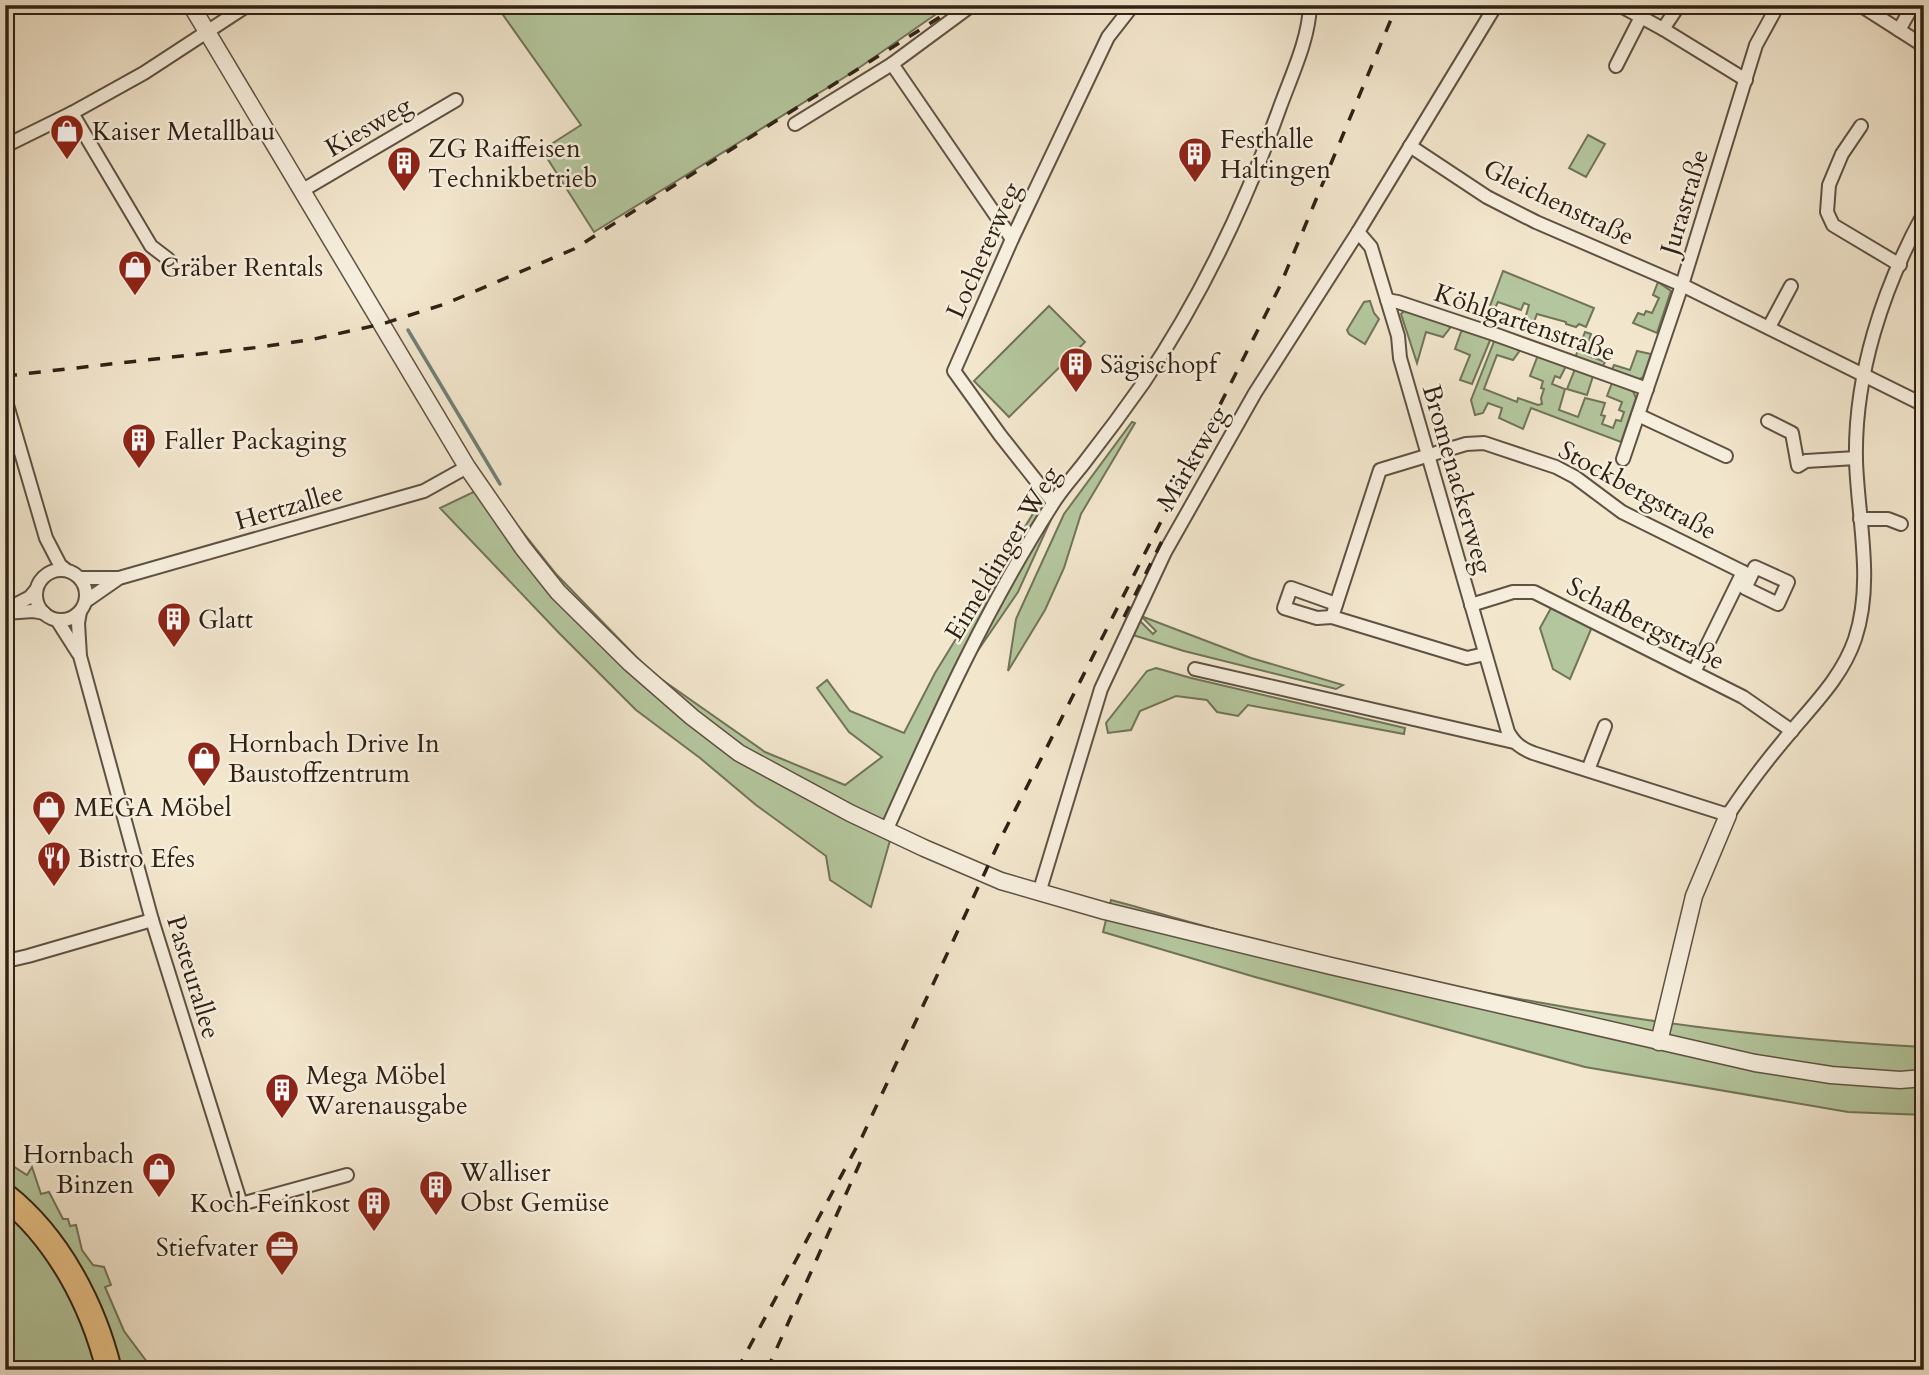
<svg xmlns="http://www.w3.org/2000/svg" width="1929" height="1375" font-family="Cardo,serif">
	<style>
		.green { fill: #b4c69d; stroke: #717459; stroke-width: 2 }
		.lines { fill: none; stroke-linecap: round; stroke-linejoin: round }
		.stream { stroke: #6f8076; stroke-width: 3.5 }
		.minor-casing { stroke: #5f5243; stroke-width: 16 }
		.tertiary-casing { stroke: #5f5243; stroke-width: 19 }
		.motorway-casing { stroke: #2e2115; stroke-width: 28 }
		.minor { stroke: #f7efde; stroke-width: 12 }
		.tertiary { stroke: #f7efde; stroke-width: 16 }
		.motorway { stroke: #e9c386; stroke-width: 24 }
		.rail { stroke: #2e2115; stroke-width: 3.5; stroke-dasharray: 12 12; stroke-linecap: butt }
		.labels { text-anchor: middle; stroke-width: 5; stroke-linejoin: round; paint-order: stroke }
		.street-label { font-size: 26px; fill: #2e2115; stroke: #f7efde }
		.poi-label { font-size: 26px; fill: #2e2115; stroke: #f7efde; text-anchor: start }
	</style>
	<rect width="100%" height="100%" fill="#f2e6cd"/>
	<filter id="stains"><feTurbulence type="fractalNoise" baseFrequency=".00286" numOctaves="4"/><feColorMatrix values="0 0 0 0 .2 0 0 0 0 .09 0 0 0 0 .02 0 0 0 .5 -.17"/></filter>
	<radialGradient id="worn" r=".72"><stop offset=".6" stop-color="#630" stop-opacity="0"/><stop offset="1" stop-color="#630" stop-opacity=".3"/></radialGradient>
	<!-- green -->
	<g class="green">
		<path d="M496 5H943L942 10 853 72 594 232 542 150 581 125Z"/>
		<path d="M1588 135 1605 144 1586 177 1569 168Z"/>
		<path d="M1503 271 1594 308 1586 327 1579 324 1576 327 1566 324V322L1537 314 1530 332 1522 329 1529 305 1524 303 1521 310 1498 302 1495 308 1490 306Z"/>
		<path d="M1658 282 1671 291 1657 333 1633 323 1638 313 1644 315 1646 311 1652 313 1659 298 1653 295Z"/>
		<path d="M1370 301 1374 313 1379 319 1365 344 1349 334 1347 330 1364 302Z"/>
		<path d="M1049 306 1085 342 1009 417 974 381Z"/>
		<path d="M1406 309 1448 325 1450 328 1443 337 1426 332 1417 363 1401 314Z"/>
		<path d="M1465 329 1491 338 1472 384 1460 380 1470 355 1455 349 1461 332Z"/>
		<path d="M1585 332 1591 334 1585 354 1605 362 1602 368 1575 358Z"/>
		<path d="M1495 339 1521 349 1513 360 1497 355 1484 389 1517 402 1518 398 1538 405 1542 404 1541 398 1544 389 1541 388 1543 381 1530 376 1538 355 1566 366 1560 378 1555 376 1552 384 1565 389 1559 410 1578 417 1585 398 1605 403 1601 415 1605 416 1602 424 1613 428 1616 420 1621 421 1624 412 1619 410 1622 402 1607 396 1612 383 1633 391 1636 398 1621 442 1531 408 1523 429 1499 418 1502 408 1488 403 1483 413 1475 415 1471 400Z"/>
		<path d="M1637 351 1651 354 1643 377 1638 380 1612 370 1614 365 1630 370Z"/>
		<path d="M1575 369 1593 376 1587 395 1567 389Z"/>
		<path d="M1132 422 1135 423 1081 514 1064 568 1045 610 1008 671 1016 619 1064 514Z"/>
		<path d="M486 486 557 575 651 672 765 752 845 785 882 757 849 732 817 688 827 680 850 711 904 733 935 673 1042 499 1054 513 1018 592 955 684 913 760 871 907 830 880 826 856 756 805 700 758 636 710 560 634 440 508Z"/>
		<path d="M1551 608 1592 627 1570 679 1553 669 1540 628Z"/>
		<path d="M1141 616 1251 658 1343 685 1336 689 1184 651 1133 635 1137 618 1153 634 1156 631Z"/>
		<path d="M1156 668 1191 678 1405 728 1404 734 1248 705 1238 716 1217 712 1207 700 1176 696 1140 711 1131 730 1108 733 1106 723 1147 671Z"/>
		<path d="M1111 900C1177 918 1244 938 1311 954 1510 1003 1718 1037 1924 1047V1115L1848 1112 1585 1067 1255 977 1103 932Z"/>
		<path d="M5 1161 27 1175 32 1167 41 1194 49 1192 63 1219H68L70 1226 76 1225 82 1250 93 1265 104 1267 111 1285 105 1287 124 1331 153 1370H118L5 1184Z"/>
		<path d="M5 1203 48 1250 104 1370H5Z"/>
	</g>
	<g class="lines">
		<!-- stream -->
		<path class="stream" d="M408 330 500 484"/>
		<!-- minor casing -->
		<g class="minor-casing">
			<g id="minor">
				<path d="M1619 5 1663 29 1746 80"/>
				<path d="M1860 5 1924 46"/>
				<path d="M1663 29 1679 5"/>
				<path d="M1899 30 1913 5"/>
				<path d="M892 64 1012 239"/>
				<path d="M1616 66 1641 17"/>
				<path d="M72 113 151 246 168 259"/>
				<path d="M795 124 892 64 972 5"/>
				<path d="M1861 126 1842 154 1829 185 1827 212 1833 225 1900 265"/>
				<path d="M5 146 72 113 144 73 248 5"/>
				<path d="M1410 146 1487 197 1536 222 1682 285 1924 405"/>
				<path d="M303 190 456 100"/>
				<path d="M1358 232 1371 247 1398 336 1400 358 1508 732C1515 744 1521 748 1533 753L1728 815C1747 786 1767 760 1789 734 1814 704 1842 677 1855 639 1874 582 1858 520 1856 461 1854 375 1883 288 1924 213"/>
				<path d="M1387 300 1398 302 1494 334 1647 389"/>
				<path d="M1769 327 1791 286"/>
				<path d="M5 398 46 538 60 565 66 570"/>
				<path d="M1638 415 1726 456"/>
				<path d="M1768 421 1792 433 1798 466 1806 461 1856 458"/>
				<path d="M1623 459 1682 285 1756 45 1778 5"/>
				<path d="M1053 502 1000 435 954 371 1012 239 1108 37 1133 5"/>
				<path d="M1860 519H1888L1901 524"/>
				<circle cx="61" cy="595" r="25"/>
				<path d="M1743 572 1751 576 1755 567 1788 582 1778 604 1745 588 1751 576"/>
				<path d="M80 578H118"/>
				<path d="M86 601 119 578 424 491 467 467"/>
				<path d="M1471 605 1513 592H1534L1743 697 1792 731"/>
				<path d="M5 610 30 597 36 590"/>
				<path d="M80 612 78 623 80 656 152 920 241 1204 347 1175"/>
				<path d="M5 613 33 611 44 613"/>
				<path d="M1332 617 1317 618 1284 608 1291 588 1336 604"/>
				<path d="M57 620 78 653"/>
				<path d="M1485 654 1467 658 1332 617 1380 470 1466 444 1484 443 1556 467 1575 477 1622 512 1743 572 1694 672"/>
				<path d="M1195 669 1514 742"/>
				<path d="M1588 770 1605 726"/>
				<path d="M886 831C936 719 986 608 1052 505 1061 490 1074 476 1084 463 1105 436 1125 409 1144 382 1202 296 1246 203 1280 107 1292 74 1309 39 1310 5"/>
				<path d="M1039 893 1101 689 1165 552 1255 393 1358 232 1496 5"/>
				<path d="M5 958 15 959 28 956 152 920"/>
			</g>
		</g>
		<!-- tertiary casing -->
		<g class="tertiary-casing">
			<g id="tertiary">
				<path d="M191 5 467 467 523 548 558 592 630 663 692 717 739 753 850 813 924 848 1001 881 1105 911 1331 966 1755 1063 1831 1075 1900 1080 1924 1078"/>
				<path d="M1659 1042 1694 896 1728 815"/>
			</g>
		</g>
		<!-- motorway casing -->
		<g class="motorway-casing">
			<path id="motorway" d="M5 1196C58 1238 93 1305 109 1370"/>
		</g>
		<!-- minor -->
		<use href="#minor" class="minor"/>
		<!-- tertiary -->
		<use href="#tertiary" class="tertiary"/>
		<!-- motorway -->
		<use href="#motorway" class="motorway"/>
		<!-- rail -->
		<g class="rail">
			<path d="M5 376 261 347 314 339 382 324 445 304 574 249 959 5"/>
			<path d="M1124 617 1163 539"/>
			<path d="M737 1370 862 1137 1000 840 1280 286 1397 5"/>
			<path d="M767 1370 863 1156"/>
		</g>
	</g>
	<!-- icons -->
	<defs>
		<g id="shop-pin" transform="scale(1.75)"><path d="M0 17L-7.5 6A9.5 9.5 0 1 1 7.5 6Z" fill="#8f2418" stroke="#f7efde"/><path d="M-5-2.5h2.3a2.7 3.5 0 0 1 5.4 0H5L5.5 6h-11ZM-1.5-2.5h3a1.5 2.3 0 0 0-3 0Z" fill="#fff"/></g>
		<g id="building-pin" transform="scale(1.75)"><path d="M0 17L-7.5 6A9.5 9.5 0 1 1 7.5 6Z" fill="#8f2418" stroke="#f7efde"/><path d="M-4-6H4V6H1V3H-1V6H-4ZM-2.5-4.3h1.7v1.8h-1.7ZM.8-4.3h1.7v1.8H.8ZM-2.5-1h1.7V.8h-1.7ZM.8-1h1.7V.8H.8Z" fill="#fff"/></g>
		<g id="restaurant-pin" transform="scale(1.75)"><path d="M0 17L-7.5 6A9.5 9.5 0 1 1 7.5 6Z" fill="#8f2418" stroke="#f7efde"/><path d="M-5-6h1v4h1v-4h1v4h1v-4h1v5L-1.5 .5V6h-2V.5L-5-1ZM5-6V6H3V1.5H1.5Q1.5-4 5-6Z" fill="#fff"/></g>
		<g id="office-pin" transform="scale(1.75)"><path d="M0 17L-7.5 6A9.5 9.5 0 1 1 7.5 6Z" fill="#8f2418" stroke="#f7efde"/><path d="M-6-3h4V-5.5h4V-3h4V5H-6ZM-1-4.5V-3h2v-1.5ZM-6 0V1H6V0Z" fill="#fff"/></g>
	</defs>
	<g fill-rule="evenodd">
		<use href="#shop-pin" x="67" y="131"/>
		<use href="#building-pin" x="1195" y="154"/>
		<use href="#building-pin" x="404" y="163"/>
		<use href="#shop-pin" x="135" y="267"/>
		<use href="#building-pin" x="1076" y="364"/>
		<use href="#building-pin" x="139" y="440"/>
		<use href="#building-pin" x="174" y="619"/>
		<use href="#shop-pin" x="204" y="758"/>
		<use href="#shop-pin" x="49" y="807"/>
		<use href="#restaurant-pin" x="54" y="858"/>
		<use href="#building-pin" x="282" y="1090"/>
		<use href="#shop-pin" x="159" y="1169"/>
		<use href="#building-pin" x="436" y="1187"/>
		<use href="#building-pin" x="374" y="1203"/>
		<use href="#office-pin" x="282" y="1247"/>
	</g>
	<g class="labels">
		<!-- street labels -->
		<g class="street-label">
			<text transform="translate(368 126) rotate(-30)" y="9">Kiesweg</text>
			<text transform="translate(1559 202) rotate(26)" y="9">Gleichenstraße</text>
			<text transform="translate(1684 202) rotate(-73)" y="9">Jurastraße</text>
			<text transform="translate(983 250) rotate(-66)" y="9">Lochererweg</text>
			<text transform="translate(1525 322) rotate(19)" y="9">Köhlgartenstraße</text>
			<text transform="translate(1192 458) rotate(-60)" y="9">Märktweg</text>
			<text transform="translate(1458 479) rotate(74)" y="9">Bromenackerweg</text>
			<text transform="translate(1638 490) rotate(29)" y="9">Stockbergstraße</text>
			<text transform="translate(289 506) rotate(-16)" y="9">Hertzallee</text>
			<text transform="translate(1002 553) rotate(-59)" y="9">Eimeldinger Weg</text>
			<text transform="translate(1646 623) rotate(27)" y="9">Schafbergstraße</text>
			<text transform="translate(194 977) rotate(73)" y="9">Pasteurallee</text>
		</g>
		<!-- poi labels -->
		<g class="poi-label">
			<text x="92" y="140">Kaiser Metallbau</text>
			<text x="1220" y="148">Festhalle<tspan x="1220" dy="30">Haltingen</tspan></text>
			<text x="428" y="157">ZG Raiffeisen<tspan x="428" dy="30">Technikbetrieb</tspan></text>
			<text x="160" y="276">Gräber Rentals</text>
			<text x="1100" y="373">Sägischopf</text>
			<text x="164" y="449">Faller Packaging</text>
			<text x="198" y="628">Glatt</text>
			<text x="228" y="752">Hornbach Drive In<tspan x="228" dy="30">Baustoffzentrum</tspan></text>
			<text x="74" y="816">MEGA Möbel</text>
			<text x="78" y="867">Bistro Efes</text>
			<text x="306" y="1084">Mega Möbel<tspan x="306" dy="30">Warenausgabe</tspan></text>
			<text x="134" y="1163" text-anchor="end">Hornbach<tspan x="134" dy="30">Binzen</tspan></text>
			<text x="460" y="1181">Walliser<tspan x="460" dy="30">Obst Gemüse</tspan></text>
			<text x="350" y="1212" text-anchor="end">Koch Feinkost</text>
			<text x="258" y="1256" text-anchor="end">Stiefvater</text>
		</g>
	</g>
	<!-- margin -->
	<rect width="1929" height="1375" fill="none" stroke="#f2e6cd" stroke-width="28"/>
	<rect x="7" y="7" width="1915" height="1361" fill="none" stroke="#2e2115" stroke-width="3.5"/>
	<rect x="14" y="14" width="1901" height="1347" fill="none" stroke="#2e2115" stroke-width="2"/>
	<rect width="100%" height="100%" filter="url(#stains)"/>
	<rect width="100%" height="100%" fill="url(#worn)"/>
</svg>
